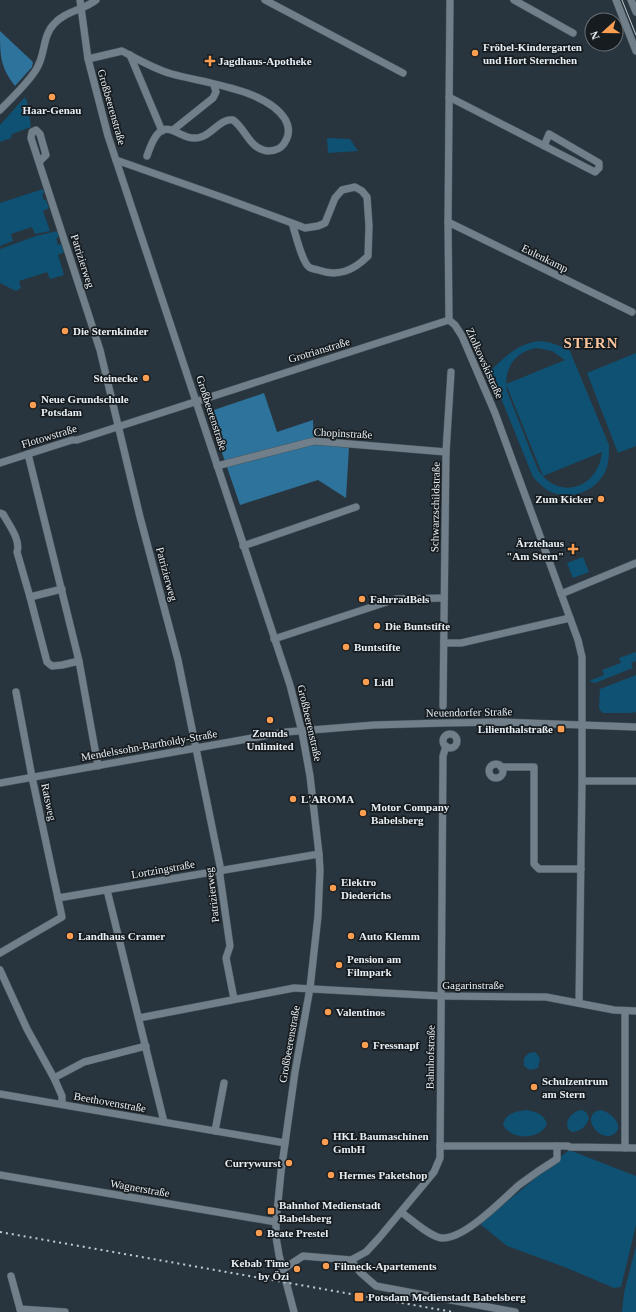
<svg xmlns="http://www.w3.org/2000/svg" width="636" height="1312" font-family="'Times New Roman',serif">
	<style>
		.green { fill: #0e5173; fill-rule: evenodd }
		.forest { fill: #2d739b }
		.lines { fill: none; stroke-linecap: round; stroke-linejoin: round }
		.minor-casing { stroke: #49545b; stroke-width: 8 }
		.minor { stroke: #707f89; stroke-width: 7 }
		.tram { stroke: #c2cbd0; stroke-width: 1 }
		.rail { stroke: #c2cbd0; stroke-width: 2; stroke-dasharray: 2 4; stroke-linecap: butt }
		.poi-dot { fill: #fb9e52; stroke: #161c20; stroke-width: 1.5 }
		.labels { text-anchor: middle; stroke-width: 3.5; stroke-linejoin: round; paint-order: stroke }
		.poi-label { font-size: 11px; font-weight: bold; fill: #e7eff4; stroke: #161c20; text-anchor: start }
		.street-label { font-size: 11px; fill: #e7eff4; stroke: #161c20 }
		.district-label { font-size: 15px; font-weight: bold; letter-spacing: 1px; fill: #fac59e; stroke: #161c20 }
	</style>
	<rect width="100%" height="100%" fill="#29353e"/>
	<!-- green -->
	<g class="green">
		<path d="M25 97 27 102 31 127 12 134 11 138 0 142V125Z"/>
		<path d="M327 138 350 139 358 151 328 153Z"/>
		<path d="M43 189 44 193 42 194 44 200H46L49 208 43 211 50 231 35 234 32 227 11 234 13 241 0 246V203Z"/>
		<path d="M57 231 59 237 56 238 58 245 61 244 64 252 58 255 64 275 50 279 47 272 19 281 21 288 16 291 0 283V249L36 236Z"/>
		<path d="M539 341 548 342 569 349 609 445C609 453 609 462 606 470 597 491 570 502 549 491 543 488 538 482 533 477L490 371C506 356 517 344 539 341ZM537 348 552 351 565 360 506 384 543 476 602 452C598 489 559 501 538 470L507 391C503 369 515 351 537 348Z"/>
		<path d="M636 353V446L618 453 587 373Z"/>
		<path d="M583 557 589 572 573 578 567 563Z"/>
		<path d="M636 652V661L631 663 633 668 595 683 589 681 604 675 602 670 621 663 619 658Z"/>
		<path d="M636 675V712L631 713H603L600 710 599 708 600 689Z"/>
		<path d="M535 1052 540 1058 538 1068 530 1070 524 1066V1058L529 1053Z"/>
		<path d="M527 1110C536 1112 544 1114 547 1124 541 1140 509 1141 503 1124 506 1113 517 1111 527 1110Z"/>
		<path d="M601 1110C610 1112 626 1126 614 1134 600 1144 578 1114 601 1110Z"/>
		<path d="M577 1111 582 1110 586 1112 589 1118C586 1127 581 1131 572 1132L568 1129C565 1121 570 1115 577 1111Z"/>
		<path d="M569 1150 636 1176V1225L621 1287 614 1288 567 1268 507 1246 480 1224Z"/>
		<path d="M636 1246V1312H622L624 1293Z"/>
	</g>
	<!-- forest -->
	<g class="forest">
		<path d="M0 31 33 62 32 67 15 86C0 67 0 55 0 31Z"/>
		<path d="M264 393 277 432 313 420 314 444 349 447 346 498 318 480 240 505 208 412Z"/>
	</g>
	<g class="lines">
		<!-- minor casing -->
		<g class="minor-casing">
			<g id="minor">
				<path d="M80 0 88 59 108 136 290 685 302 732 310 776 319 854 320 870 318 916 310 988 295 1072 281 1172 276 1222V1237L279 1255 294 1312"/>
				<path d="M265 0 403 73"/>
				<path d="M450 0 448 222 449 320 455 325 462 336 495 413 578 640 582 657V781L579 1003"/>
				<path d="M514 0 573 33"/>
				<path d="M616 0 636 51"/>
				<path d="M631 0 636 12"/>
				<path d="M130 55 162 131"/>
				<path d="M88 59 122 51C139 60 154 69 172 74 204 83 266 89 285 119 289 126 290 134 285 142 282 148 275 151 268 151 249 149 246 129 233 120 221 118 212 134 201 137 177 145 164 104 147 156"/>
				<path d="M449 97 595 172 599 168V163L549 134 544 146"/>
				<path d="M0 110C10 100 33 78 38 66 45 53 43 35 54 24 65 11 84 10 96 0"/>
				<path d="M173 130 213 98 216 92 214 85"/>
				<path d="M116 160 224 198 292 223C295 232 302 262 309 267 311 269 315 269 318 270 338 277 353 271 368 256L369 226 367 197 362 191 355 187 342 190 335 198 325 223 318 226 305 228 292 223"/>
				<path d="M39 162 46 155 40 134 36 130 32 132 31 138 100 350 140 517 178 660 220 866V876L230 946 226 958 234 999"/>
				<path d="M448 222 632 312"/>
				<path d="M28 454 79 661 98 766"/>
				<path d="M0 463 72 440H77L449 320"/>
				<path d="M217 466 314 441 446 452"/>
				<path d="M0 513 3 514C9 525 21 540 17 552L30 597"/>
				<path d="M243 546 356 507"/>
				<path d="M62 589 30 597 47 662 52 666 62 665 79 661"/>
				<path d="M561 594 636 563"/>
				<path d="M274 639 396 599 444 598"/>
				<path d="M444 643H461L570 618"/>
				<path d="M443 706 446 452 451 372"/>
				<circle cx="450" cy="741" r="7"/>
				<circle cx="496" cy="771" r="7"/>
				<path d="M501 767H534V864L539 869H581"/>
				<path d="M582 781H636"/>
				<path d="M0 783 286 732 374 725 444 723 503 722 636 727"/>
				<path d="M107 890 164 1122"/>
				<path d="M58 898 319 854"/>
				<path d="M0 953 62 917 32 777 16 692"/>
				<path d="M0 970 27 1029 54 1078 62 1096V1104"/>
				<path d="M139 1018 294 988 441 996 546 997 614 1010 636 1011"/>
				<path d="M54 1078 84 1062 146 1046"/>
				<path d="M0 1094 285 1143"/>
				<path d="M215 1131 224 1083"/>
				<path d="M440 1146H568L570 1147 636 1148"/>
				<path d="M625 1148V1011"/>
				<path d="M0 1175 276 1222"/>
				<path d="M401 1212C411 1219 430 1237 442 1238 465 1239 502 1200 519 1185 531 1176 544 1167 557 1159V1146"/>
				<path d="M351 1260 360 1272 376 1286 515 1312"/>
				<path d="M282 1270 303 1256 351 1260 366 1252 379 1238 434 1172 440 1158 443 756 446 746"/>
				<path d="M11 1276 20 1309"/>
				<path d="M21 1312 20 1309 65 1312"/>
			</g>
		</g>
		<!-- minor -->
		<use href="#minor" class="minor"/>
		<!-- tram -->
		<path class="tram" d="M622 0 636 35"/>
		<!-- rail -->
		<path class="rail" d="M0 1232 453 1312"/>
	</g>
	<!-- markers -->
	<g class="poi-dot">
		<circle cx="475" cy="53" r="4"/>
		<path d="M208 55h4v4h4v4h-4v4h-4v-4h-4v-4h4z"/>
		<circle cx="52" cy="97" r="4"/>
		<circle cx="65" cy="331" r="4"/>
		<circle cx="146" cy="378" r="4"/>
		<circle cx="33" cy="405" r="4"/>
		<circle cx="601" cy="499" r="4"/>
		<path d="M571 543h4v4h4v4h-4v4h-4v-4h-4v-4h4z"/>
		<circle cx="362" cy="599" r="4"/>
		<circle cx="377" cy="626" r="4"/>
		<circle cx="346" cy="647" r="4"/>
		<circle cx="366" cy="682" r="4"/>
		<circle cx="270" cy="720" r="4"/>
		<rect x="557" y="725" width="8" height="8" rx="2"/>
		<circle cx="293" cy="799" r="4"/>
		<circle cx="363" cy="813" r="4"/>
		<circle cx="333" cy="888" r="4"/>
		<circle cx="70" cy="936" r="4"/>
		<circle cx="351" cy="936" r="4"/>
		<circle cx="339" cy="965" r="4"/>
		<circle cx="328" cy="1012" r="4"/>
		<circle cx="365" cy="1045" r="4"/>
		<circle cx="534" cy="1087" r="4"/>
		<circle cx="325" cy="1142" r="4"/>
		<circle cx="289" cy="1163" r="4"/>
		<circle cx="331" cy="1175" r="4"/>
		<rect x="267" y="1207" width="8" height="8" rx="2"/>
		<circle cx="259" cy="1233" r="4"/>
		<circle cx="326" cy="1266" r="4"/>
		<circle cx="297" cy="1269" r="4"/>
		<rect x="354" y="1292" width="10" height="10" rx="2"/>
	</g>
	<g class="labels">
		<!-- poi labels -->
		<g class="poi-label">
			<text x="483" y="51">Fröbel-Kindergarten<tspan x="483" dy="13">und Hort Sternchen</tspan></text>
			<text x="218" y="65">Jagdhaus-Apotheke</text>
			<text x="52" y="114" text-anchor="middle">Haar-Genau</text>
			<text x="73" y="335">Die Sternkinder</text>
			<text x="138" y="382" text-anchor="end">Steinecke</text>
			<text x="41" y="403">Neue Grundschule<tspan x="41" dy="13">Potsdam</tspan></text>
			<text x="593" y="503" text-anchor="end">Zum Kicker</text>
			<text x="564" y="547" text-anchor="end">Ärztehaus<tspan x="564" dy="13">"Am Stern"</tspan></text>
			<text x="370" y="603">FahrradBels</text>
			<text x="385" y="630">Die Buntstifte</text>
			<text x="354" y="651">Buntstifte</text>
			<text x="374" y="686">Lidl</text>
			<text x="553" y="733" text-anchor="end">Lilienthalstraße</text>
			<text x="270" y="737" text-anchor="middle">Zounds<tspan x="270" dy="13">Unlimited</tspan></text>
			<text x="301" y="803">L'AROMA</text>
			<text x="371" y="811">Motor Company<tspan x="371" dy="13">Babelsberg</tspan></text>
			<text x="341" y="886">Elektro<tspan x="341" dy="13">Diederichs</tspan></text>
			<text x="78" y="940">Landhaus Cramer</text>
			<text x="359" y="940">Auto Klemm</text>
			<text x="347" y="963">Pension am<tspan x="347" dy="13">Filmpark</tspan></text>
			<text x="336" y="1016">Valentinos</text>
			<text x="373" y="1049">Fressnapf</text>
			<text x="542" y="1085">Schulzentrum<tspan x="542" dy="13">am Stern</tspan></text>
			<text x="333" y="1140">HKL Baumaschinen<tspan x="333" dy="13">GmbH</tspan></text>
			<text x="281" y="1167" text-anchor="end">Currywurst</text>
			<text x="339" y="1179">Hermes Paketshop</text>
			<text x="279" y="1209">Bahnhof Medienstadt<tspan x="279" dy="13">Babelsberg</tspan></text>
			<text x="267" y="1237">Beate Prestel</text>
			<text x="289" y="1267" text-anchor="end">Kebab Time<tspan x="289" dy="13">by Özi</tspan></text>
			<text x="334" y="1270">Filmeck-Apartements</text>
			<text x="368" y="1301">Potsdam Medienstadt Babelsberg</text>
		</g>
		<!-- street labels -->
		<g class="street-label">
			<text transform="translate(112 107) rotate(74)" y="4">Großbeerenstraße</text>
			<text transform="translate(545 258) rotate(26)" y="4">Eulenkamp</text>
			<text transform="translate(83 261) rotate(72)" y="4">Patrizierweg</text>
			<text transform="translate(319 350) rotate(-17)" y="4">Grotrianstraße</text>
			<text transform="translate(485 363) rotate(66)" y="4">Ziolkowskistraße</text>
			<text transform="translate(212 413) rotate(72)" y="4">Großbeerenstraße</text>
			<text transform="translate(343 433) rotate(3)" y="4">Chopinstraße</text>
			<text transform="translate(49 436) rotate(-17)" y="4">Flotowstraße</text>
			<text transform="translate(435 507) rotate(-89)" y="4">Schwarzschildstraße</text>
			<text transform="translate(167 574) rotate(75)" y="4">Patrizierweg</text>
			<text transform="translate(469 712) rotate(-1)" y="4">Neuendorfer Straße</text>
			<text transform="translate(310 723) rotate(77)" y="4">Großbeerenstraße</text>
			<text transform="translate(149 745) rotate(-10)" y="4">Mendelssohn-Bartholdy-Straße</text>
			<text transform="translate(49 802) rotate(78)" y="4">Ratsweg</text>
			<text transform="translate(163 869) rotate(-10)" y="4">Lortzingstraße</text>
			<text transform="translate(212 895) rotate(-97)" y="4">Patrizierweg</text>
			<text x="473" y="989">Gagarinstraße</text>
			<text transform="translate(289 1044) rotate(-80)" y="4">Großbeerenstraße</text>
			<text transform="translate(430 1057) rotate(-89)" y="4">Bahnhofstraße</text>
			<text transform="translate(110 1102) rotate(10)" y="4">Beethovenstraße</text>
			<text transform="translate(140 1188) rotate(10)" y="4">Wagnerstraße</text>
		</g>
		<!-- district labels -->
		<g class="district-label">
			<text x="591" y="348">STERN</text>
		</g>
	</g>
	<!-- north arrow -->
	<g transform="translate(604 32) rotate(249)"><circle r="19" fill="#161c20" stroke="#6a7075"/>
	<path d="M0-3L7 15L0 10L-7 15Z" fill="#fb9e52"/>
	<text y="-6" font-size="11" font-weight="bold" text-anchor="middle" fill="#e7eff4">N</text>
	</g>
</svg>
